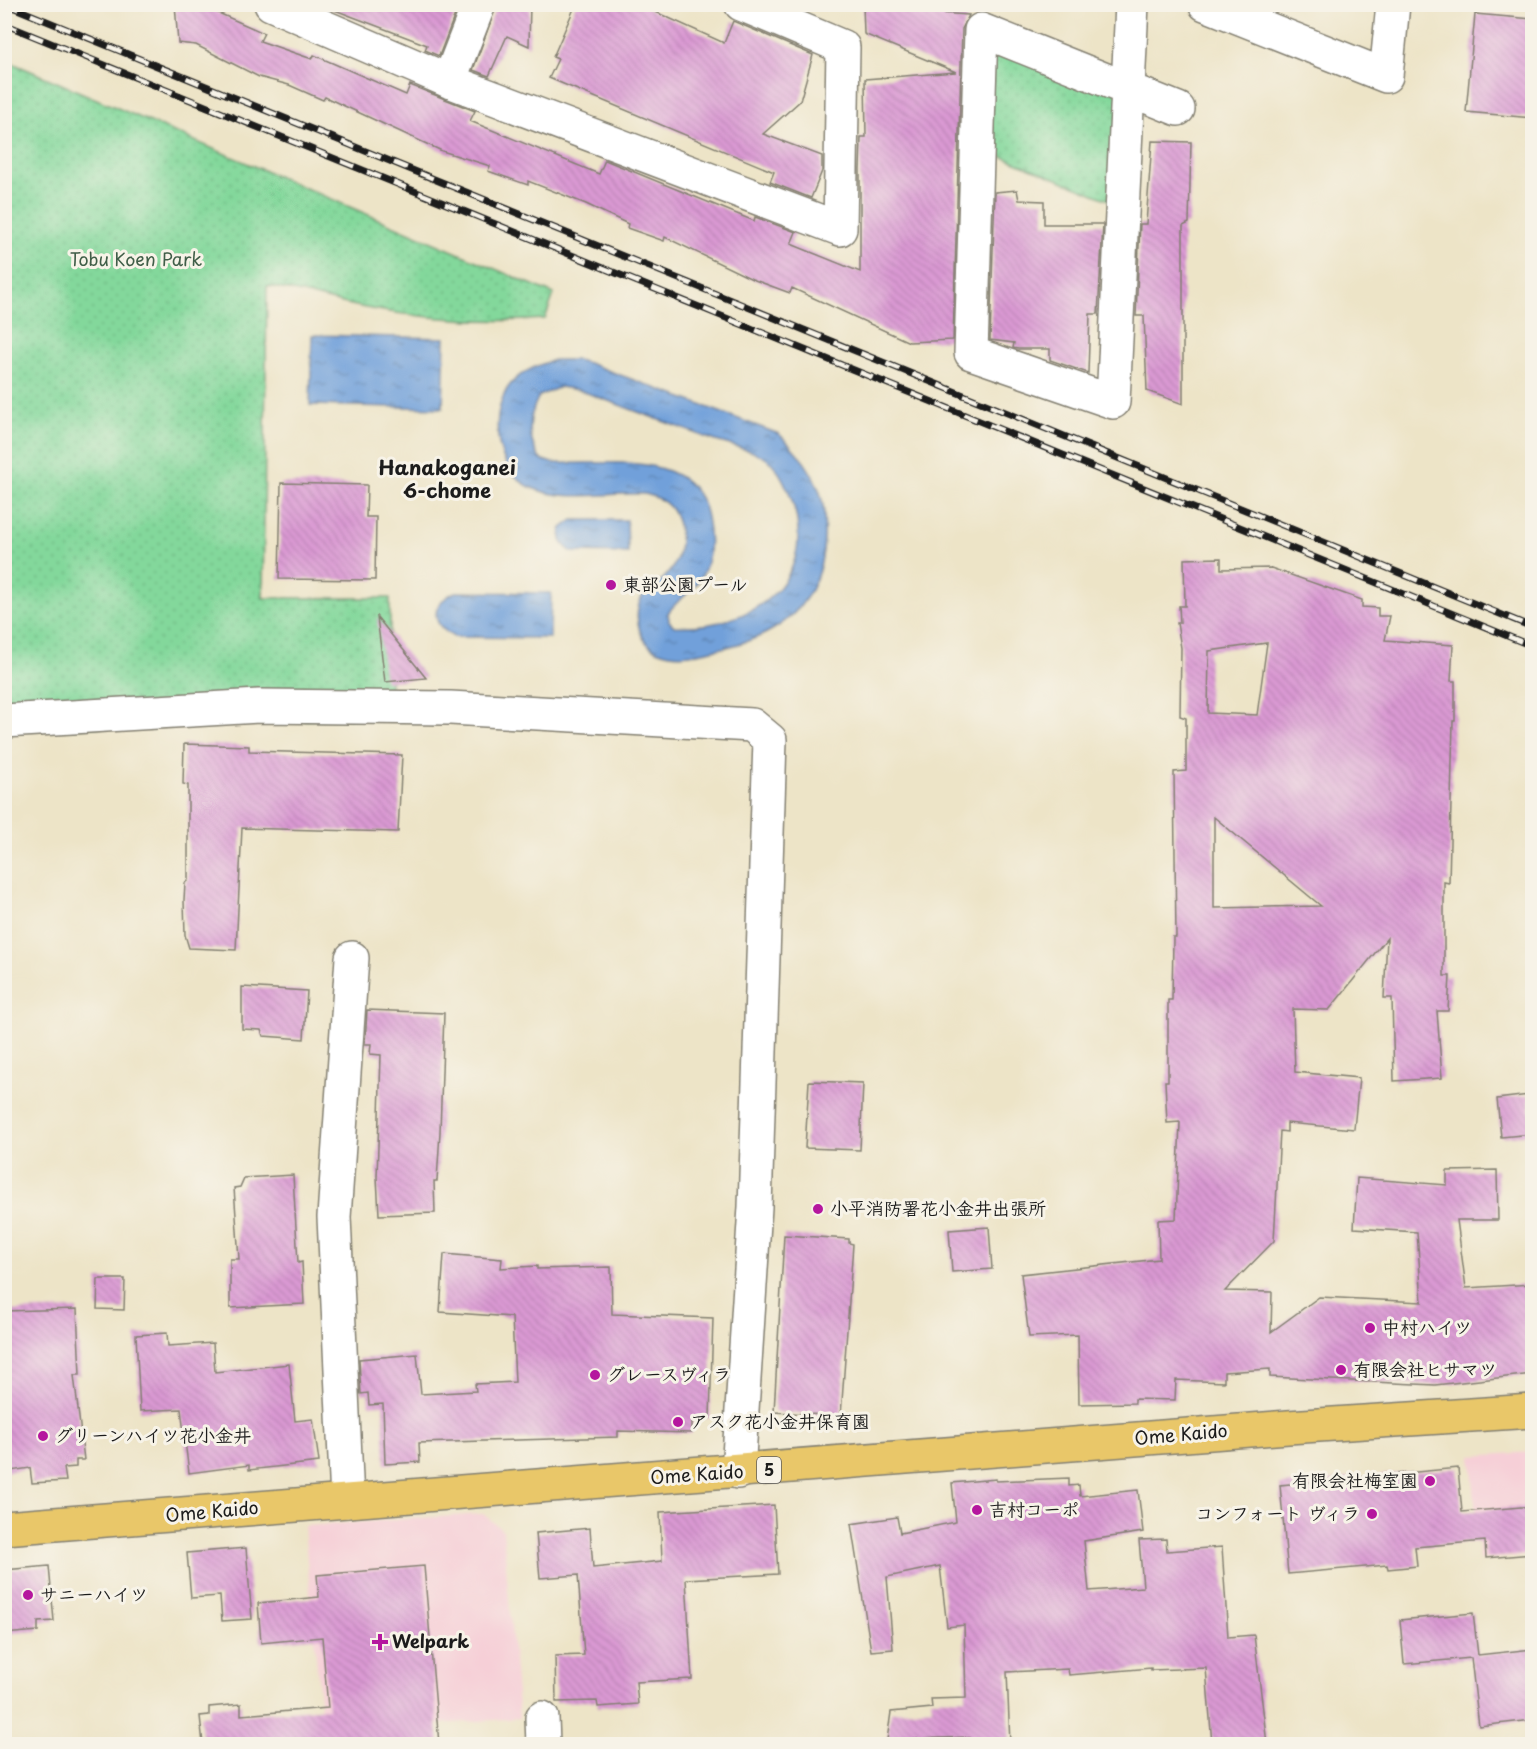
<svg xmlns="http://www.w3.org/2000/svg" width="1537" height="1749" font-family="'Playpen Sans','Klee One',sans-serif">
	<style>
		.built { fill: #f6cfd7 }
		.park { fill: url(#park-dots); stroke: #507a5c; stroke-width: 1.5 }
		.water { fill: url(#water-ripples); stroke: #465e7b; stroke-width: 1.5; fill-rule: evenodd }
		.building { fill: url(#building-back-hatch); fill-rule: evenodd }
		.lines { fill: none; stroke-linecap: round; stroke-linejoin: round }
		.street-casing { stroke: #848072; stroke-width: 36 }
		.primary-casing { stroke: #848072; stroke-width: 36 }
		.street { stroke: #fff; stroke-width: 33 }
		.primary { stroke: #e9c769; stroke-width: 33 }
		.rail-casing { stroke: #1c1c1c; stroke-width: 7 }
		.rail { stroke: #f7f3e8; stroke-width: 4.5; stroke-dasharray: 14; stroke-linecap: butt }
		.poi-dot { fill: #b5179e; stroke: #f7f3e8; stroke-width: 2 }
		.labels { text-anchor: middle; stroke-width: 6; stroke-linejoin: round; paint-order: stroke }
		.shield { fill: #f7f3e8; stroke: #5e5c59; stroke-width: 1.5 }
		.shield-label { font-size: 16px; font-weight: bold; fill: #1c1c1c }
		.park-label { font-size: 18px; fill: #405e48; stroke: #f7f3e8 }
		.poi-label { font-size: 18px; font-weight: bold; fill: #1c1c1c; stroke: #f7f3e8; text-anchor: start }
		.street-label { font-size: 18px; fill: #1c1c1c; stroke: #f7f3e8 }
		.neighbourhood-label { font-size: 20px; font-weight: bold; fill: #1c1c1c; stroke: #f7f3e8 }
	</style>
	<defs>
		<pattern id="park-dots" width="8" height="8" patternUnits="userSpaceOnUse" patternTransform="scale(1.5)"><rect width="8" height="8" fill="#83d89b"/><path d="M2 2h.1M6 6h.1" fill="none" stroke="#71b985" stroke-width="1.8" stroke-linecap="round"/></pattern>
		<pattern id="water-ripples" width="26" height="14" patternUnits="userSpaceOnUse" patternTransform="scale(1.5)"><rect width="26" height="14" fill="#71a0da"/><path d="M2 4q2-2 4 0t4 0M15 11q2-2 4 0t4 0" fill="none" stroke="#5c82b0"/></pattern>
		<pattern id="building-back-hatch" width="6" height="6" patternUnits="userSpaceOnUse" patternTransform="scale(1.5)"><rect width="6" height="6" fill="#da99d3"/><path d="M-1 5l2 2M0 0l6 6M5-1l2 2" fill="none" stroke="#ba83b5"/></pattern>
	</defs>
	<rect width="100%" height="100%" fill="#f7f3e8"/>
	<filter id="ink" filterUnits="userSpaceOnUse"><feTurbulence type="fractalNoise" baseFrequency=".0167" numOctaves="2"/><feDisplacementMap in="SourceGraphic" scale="12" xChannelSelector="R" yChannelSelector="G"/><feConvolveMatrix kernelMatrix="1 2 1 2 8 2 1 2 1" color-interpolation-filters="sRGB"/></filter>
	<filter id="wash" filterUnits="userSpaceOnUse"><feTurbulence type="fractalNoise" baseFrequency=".008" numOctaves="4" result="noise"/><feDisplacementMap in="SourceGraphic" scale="24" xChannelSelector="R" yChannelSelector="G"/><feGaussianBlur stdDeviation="1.35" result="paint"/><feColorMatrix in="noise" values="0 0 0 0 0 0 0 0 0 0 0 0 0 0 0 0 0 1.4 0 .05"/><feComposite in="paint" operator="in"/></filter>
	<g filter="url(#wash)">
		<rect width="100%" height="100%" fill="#ede4c7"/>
		<!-- built -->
		<g class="built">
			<path d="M1532 1452V1555L1480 1560 1471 1456Z"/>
			<path d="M483 1514 503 1530 519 1718 323 1733 304 1526Z"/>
		</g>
		<!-- park -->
		<g class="park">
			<path d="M981 30 1130 89 1123 206 979 147Z"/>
			<path d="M5 60 554 294 545 319C485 323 425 319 366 308 333 302 300 291 267 286L263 598H390V717L5 730Z"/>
		</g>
		<!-- water -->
		<g class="water">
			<path d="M312 335 445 338 443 408 310 405Z"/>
			<path d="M554 360H577L588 363 779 434C794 448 809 466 817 485 825 502 825 521 824 539 821 602 782 636 722 648 703 652 679 659 659 651 639 644 632 616 642 597 647 589 656 585 663 579 679 565 684 541 677 521 672 504 661 498 645 494 608 492 563 503 530 487 496 470 489 420 507 389 517 373 537 365 554 360ZM560 387 579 390C625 407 671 424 716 441 732 446 755 450 768 460 779 468 789 491 793 503 818 585 748 630 674 626L669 621 668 613C677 599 694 592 702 576 711 558 711 537 707 517 693 447 604 466 552 463L540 459C527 438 527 419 539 396Z"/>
			<path d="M573 520H627L628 553 572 552C562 545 558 539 562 528Z"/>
			<path d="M455 592 551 593 550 638 454 637C430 623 430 605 455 592Z"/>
		</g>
		<g id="blocks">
			<!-- building -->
			<g class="building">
				<path d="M175 4H198L264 33 260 41 312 59 314 55 406 95 410 85 475 111 470 121 599 174 605 160 754 221 755 217 796 232 791 244 860 272V170L861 137H866L865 79 956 72 864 34 863 4H938L939 13 969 15 962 29 953 340 909 342 792 288 790 293 752 279 665 237 664 241 627 228 628 224 586 204 528 181V185L488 171 490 166 442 151 325 97 323 100 289 85 259 77 196 45 178 43Z"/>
				<path d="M328 4H459L439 56 425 50 427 45 327 7Z"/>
				<path d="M497 4H530L529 46 507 36 489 76 473 70Z"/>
				<path d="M576 4H638L724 43 733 21 813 55 800 101 763 134 822 156V171L811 198 770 182 774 172 549 78 558 59 553 57Z"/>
				<path d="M1475 14 1533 19V118L1466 112Z"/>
				<path d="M1152 141 1191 142 1189 223 1183 226V404L1147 391 1144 316H1136L1140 224H1146Z"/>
				<path d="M1017 190 1019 200 1044 201V224H1103L1098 314H1090L1088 373 1050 360V349H1018L1013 348 1014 343 990 340 995 192Z"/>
				<path d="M281 483 367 485 366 517H376L375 580 279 579Z"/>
				<path d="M1221 558V569L1271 568 1362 600V607L1378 608V616H1390L1385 640 1453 645 1451 681H1455V721H1453L1449 883 1444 882V976H1450L1448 1011H1437L1442 1078 1394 1081 1392 998H1384L1387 938 1329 1010 1293 1009 1295 1072 1359 1078 1354 1129 1287 1123V1132L1280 1131 1274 1241 1225 1291 1272 1292 1271 1332 1319 1297 1422 1302 1417 1232 1354 1228 1357 1178 1447 1185V1171L1497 1170 1498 1220H1457L1466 1288 1533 1284V1374L1435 1385 1270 1377V1369L1224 1372V1382L1176 1380 1175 1400 1135 1399V1403L1079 1404 1078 1335 1029 1337 1021 1274 1159 1259 1158 1220 1176 1219 1180 1122 1167 1123 1165 1081H1168V1000H1172L1173 937H1176L1174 772 1186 771V718L1180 716 1181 648 1177 623H1180L1179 606H1185L1184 559ZM1267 643 1257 715 1208 713 1209 651ZM1214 817 1321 906 1214 908Z"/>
				<path d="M377 617 426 678 385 682Z"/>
				<path d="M184 744 249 746V751L402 755 398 832 242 828 236 950 189 948 185 935 184 900 185 883 188 880V785L183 784Z"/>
				<path d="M242 987 307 991 304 1039 263 1036 261 1030 242 1029Z"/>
				<path d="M367 1010 444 1013 440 1132 437 1181H434L435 1213 379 1215 377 1177 381 1055 370 1054 371 1044H365Z"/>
				<path d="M809 1081 863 1083 860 1150 805 1148Z"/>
				<path d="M1529 1095 1533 1134 1501 1137 1497 1099Z"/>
				<path d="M293 1175 298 1263 302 1262 304 1304 230 1308V1259H239L234 1188 240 1187 244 1178Z"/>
				<path d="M989 1227 992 1269 952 1272 949 1230Z"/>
				<path d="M784 1235 849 1239V1243L853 1244 841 1416 774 1412Z"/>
				<path d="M444 1254 502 1259 501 1268 537 1266V1269L611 1267 612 1314 713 1318 710 1418H692V1433L618 1431V1437L419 1443 420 1462 385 1464 383 1404 369 1405 368 1393 361 1394 359 1359 417 1354 421 1394 476 1391 475 1384 515 1382 512 1317 440 1312Z"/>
				<path d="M98 1279H125L124 1310 97 1309Z"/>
				<path d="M77 1309 80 1375H74L84 1460H76V1467L64 1468 66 1481 32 1483 30 1468 4 1472V1311Z"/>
				<path d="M167 1333 168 1346 213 1343 215 1372 289 1364 295 1421 313 1419 319 1462 249 1470V1465L189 1473 181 1409 140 1411 136 1335Z"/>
				<path d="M1458 1468 1462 1512 1533 1506V1554L1486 1558 1485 1541 1415 1547 1417 1566 1388 1569 1387 1565 1288 1574 1280 1485Z"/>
				<path d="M1069 1478V1486L1079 1485 1080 1496 1138 1490 1143 1532 1084 1541 1089 1591 1143 1587 1139 1540 1166 1539 1167 1551 1222 1547 1228 1637 1254 1635 1267 1744H1212L1206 1668 1151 1670V1668L1069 1675 1068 1669 1007 1672 1010 1744H970V1737L887 1740 891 1712 932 1708 931 1699 966 1698 964 1625 947 1627 940 1566 887 1577 893 1649 871 1651 851 1524 897 1517 900 1533 956 1522 952 1483 996 1479V1481Z"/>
				<path d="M774 1505 778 1574 686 1579 692 1679 636 1682 638 1704 598 1707 597 1701 556 1702 555 1656 584 1655 578 1575 540 1578 536 1533 590 1528 593 1568 662 1561 660 1512Z"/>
				<path d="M246 1548 252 1619 222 1621 220 1596 191 1598 187 1553Z"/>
				<path d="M49 1566 54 1621 38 1622V1631L4 1634V1570Z"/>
				<path d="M424 1566 439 1744H203L200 1716 209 1715V1707L241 1704V1715L328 1708 322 1637 261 1643 258 1603 319 1597 317 1575Z"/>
				<path d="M1473 1613 1478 1655 1533 1649V1720L1479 1726 1471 1658 1404 1664 1400 1620Z"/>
			</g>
		</g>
	</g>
	<g filter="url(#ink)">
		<use href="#blocks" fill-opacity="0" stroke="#848072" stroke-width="1.5"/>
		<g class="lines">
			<!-- street casing -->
			<g class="street-casing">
				<g id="street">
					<path d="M271 4 449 81 840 229 843 47 741 4"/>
					<path d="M1132 4 1113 402 971 353 981 30 1178 109"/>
					<path d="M1205 4 1386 76 1393 4"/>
					<path d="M449 81 479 4"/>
					<path d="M4 721 259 706 450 708 752 725 770 740 755 1207 738 1472"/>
					<path d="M347 1501 334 1217 352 958"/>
					<path d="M542 1718 543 1744"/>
				</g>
			</g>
			<!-- primary casing -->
			<g class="primary-casing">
				<path id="primary" d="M4 1528 1288 1427 1532 1411"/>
			</g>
			<!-- street -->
			<use href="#street" class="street"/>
			<!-- primary -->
			<use href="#primary" class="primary"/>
			<!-- rail casing -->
			<g class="rail-casing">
				<g id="rail">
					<path d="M5 4 1532 627"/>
					<path d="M4 24 1532 646"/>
				</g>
			</g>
			<!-- rail -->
			<use href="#rail" class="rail"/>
		</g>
	</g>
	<!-- markers -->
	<g class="poi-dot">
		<circle cx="611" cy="585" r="6"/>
		<circle cx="818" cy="1209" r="6"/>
		<circle cx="1370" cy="1328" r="6"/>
		<circle cx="1341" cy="1370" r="6"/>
		<circle cx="595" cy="1375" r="6"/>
		<circle cx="678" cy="1422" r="6"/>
		<circle cx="43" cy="1436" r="6"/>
		<circle cx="1430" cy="1481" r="6"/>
		<circle cx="977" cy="1510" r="6"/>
		<circle cx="1372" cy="1514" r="6"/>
		<circle cx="28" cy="1595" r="6"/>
		<path d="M377 1633h6v6h6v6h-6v6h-6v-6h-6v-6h6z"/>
	</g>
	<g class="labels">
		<!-- shield labels -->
		<rect class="shield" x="757" y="1457" width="24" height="26" rx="4.5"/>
		<g class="shield-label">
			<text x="769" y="1476">5</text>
		</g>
		<!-- park labels -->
		<g class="park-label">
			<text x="136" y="266">Tobu Koen Park</text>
		</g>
		<!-- poi labels -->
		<g class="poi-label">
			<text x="623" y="591">東部公園プール</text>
			<text x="830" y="1215">小平消防署花小金井出張所</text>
			<text x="1382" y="1334">中村ハイツ</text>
			<text x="1353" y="1376">有限会社ヒサマツ</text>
			<text x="607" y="1381">グレースヴィラ</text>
			<text x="690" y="1428">アスク花小金井保育園</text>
			<text x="55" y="1442">グリーンハイツ花小金井</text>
			<text x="1418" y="1487" text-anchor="end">有限会社梅室園</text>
			<text x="989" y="1516">吉村コーポ</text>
			<text x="1360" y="1520" text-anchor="end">コンフォート ヴィラ</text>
			<text x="40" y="1601">サニーハイツ</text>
			<text x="392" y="1648">Welpark</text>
		</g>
		<!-- street labels -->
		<g class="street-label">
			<text transform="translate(1181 1435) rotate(-5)" y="6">Ome Kaido</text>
			<text transform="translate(697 1475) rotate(-4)" y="6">Ome Kaido</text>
			<text transform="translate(212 1512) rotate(-5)" y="6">Ome Kaido</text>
		</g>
		<!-- neighbourhood labels -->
		<g class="neighbourhood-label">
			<text x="447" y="475">Hanakoganei<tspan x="447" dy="23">6-chome</tspan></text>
		</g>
	</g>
	<!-- margin -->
	<rect width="1537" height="1749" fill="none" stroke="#f7f3e8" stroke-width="24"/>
</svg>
